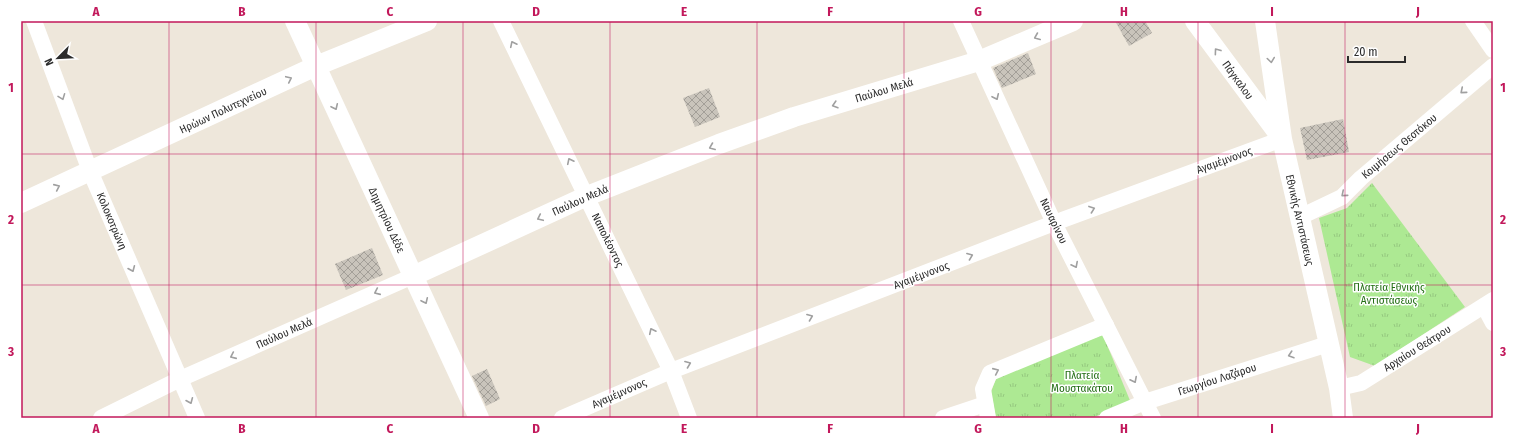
<svg xmlns="http://www.w3.org/2000/svg" width="1514" height="439" font-family="'Fira Sans Condensed',sans-serif">
	<style>
		.park { fill: url(#park-tufts) }
		.building { fill: url(#building-cross-hatch) }
		.lines { fill: none; stroke-linecap: round; stroke-linejoin: round }
		.minor { stroke: #fff; stroke-width: 16 }
		.tertiary { stroke: #fff; stroke-width: 20 }
		.oneway { stroke: #a0a0a0 }
		.grid { fill: none; stroke: #c2185b; stroke-width: 1; stroke-opacity: 0.55 }
		.labels { text-anchor: middle; stroke-width: 3; stroke-linejoin: round; paint-order: stroke }
		.street-label { font-size: 11px; fill: #2b2b2b; stroke: #fff }
		.park-label { font-size: 11px; fill: #236e14; stroke: #fff }
		.neatline { fill: none; stroke: #c2185b; stroke-width: 1.5 }
		.grid-label { font-size: 13px; text-anchor: middle; font-weight: bold; fill: #c2185b }
	</style>
	<defs>
		<pattern id="park-tufts" width="24" height="20" patternUnits="userSpaceOnUse"><rect width="24" height="20" fill="#ade993"/><path d="M3 7l-1-3M5 7V3M7 7l1-3M15 17l-1-3M17 17v-4M19 17l1-3" fill="none" stroke="#95c87f"/></pattern>
		<pattern id="building-cross-hatch" width="8" height="8" patternUnits="userSpaceOnUse"><rect width="8" height="8" fill="#c9c4bb"/><path d="M0 0l8 8M0 8l8-8" fill="none" stroke="#a39f98"/></pattern>
	</defs>
	<rect width="100%" height="100%" fill="#eee7db"/>
	<!-- park -->
	<g class="park">
		<path d="M1372 183 1465 307 1375 366 1350 357 1319 218 1347 208Z"/>
		<path d="M1103 335 1131 403 1091 418H996L991 392 998 373Z"/>
	</g>
	<!-- building -->
	<g class="building">
		<path d="M1115 21H1145L1152 33 1129 46Z"/>
		<path d="M1028 53 1036 74 1002 88 993 68Z"/>
		<path d="M709 88 720 117 695 127 683 98Z"/>
		<path d="M1343 119 1349 152 1307 160 1300 128Z"/>
		<path d="M372 248 383 275 346 290 335 264Z"/>
		<path d="M487 369 500 399 486 406 472 376Z"/>
	</g>
	<g class="lines">
		<!-- minor -->
		<g class="minor">
			<path d="M34 21 90 171 197 418"/>
			<path d="M501 21 671 371 689 418"/>
			<path d="M961 21 1054 223 1153 418"/>
			<path d="M1473 21 1493 50"/>
			<path d="M1300 217 1342 197 1361 178 1493 66"/>
			<path d="M1484 306 1493 323"/>
			<path d="M1339 388 1361 383 1493 300"/>
			<path d="M101 418 180 379 413 276"/>
			<path d="M562 418 671 371 1054 223 1282 139"/>
			<path d="M943 418 985 404"/>
			<path d="M988 418 983 389 990 373 1106 325"/>
			<path d="M1107 418 1145 402 1328 344"/>
		</g>
		<!-- tertiary -->
		<g class="tertiary">
			<path d="M295 21 479 418"/>
			<path d="M1195 21 1281 137"/>
			<path d="M1265 21 1282 139 1339 388 1343 418"/>
			<path d="M21 203 316 66 427 21"/>
			<path d="M413 276 587 196 719 144 794 117 979 61 1073 21"/>
		</g>
	</g>
	<!-- one-way arrows -->
	<defs><path id="oneway-chevron" d="M-2-3.5L2.5 0L-2 3.5" fill="none" stroke-width="1.6" stroke-linecap="round" stroke-linejoin="round"/></defs>
	<g class="oneway">
		<use href="#oneway-chevron" transform="translate(1037 37) rotate(157)"/>
		<use href="#oneway-chevron" transform="translate(513 44) rotate(-116)"/>
		<use href="#oneway-chevron" transform="translate(1217 51) rotate(-126)"/>
		<use href="#oneway-chevron" transform="translate(1271 60) rotate(82)"/>
		<use href="#oneway-chevron" transform="translate(289 79) rotate(-25)"/>
		<use href="#oneway-chevron" transform="translate(1463 91) rotate(140)"/>
		<use href="#oneway-chevron" transform="translate(62 97) rotate(69)"/>
		<use href="#oneway-chevron" transform="translate(996 97) rotate(65)"/>
		<use href="#oneway-chevron" transform="translate(835 105) rotate(163)"/>
		<use href="#oneway-chevron" transform="translate(335 107) rotate(65)"/>
		<use href="#oneway-chevron" transform="translate(712 147) rotate(158)"/>
		<use href="#oneway-chevron" transform="translate(570 161) rotate(-116)"/>
		<use href="#oneway-chevron" transform="translate(57 187) rotate(-24)"/>
		<use href="#oneway-chevron" transform="translate(1344 194) rotate(140)"/>
		<use href="#oneway-chevron" transform="translate(1092 209) rotate(-20)"/>
		<use href="#oneway-chevron" transform="translate(540 218) rotate(155)"/>
		<use href="#oneway-chevron" transform="translate(970 256) rotate(-21)"/>
		<use href="#oneway-chevron" transform="translate(1075 265) rotate(63)"/>
		<use href="#oneway-chevron" transform="translate(132 269) rotate(67)"/>
		<use href="#oneway-chevron" transform="translate(377 292) rotate(156)"/>
		<use href="#oneway-chevron" transform="translate(425 301) rotate(65)"/>
		<use href="#oneway-chevron" transform="translate(810 317) rotate(-21)"/>
		<use href="#oneway-chevron" transform="translate(652 331) rotate(-116)"/>
		<use href="#oneway-chevron" transform="translate(1291 355) rotate(162)"/>
		<use href="#oneway-chevron" transform="translate(233 356) rotate(156)"/>
		<use href="#oneway-chevron" transform="translate(688 364) rotate(-21)"/>
		<use href="#oneway-chevron" transform="translate(996 371) rotate(-24)"/>
		<use href="#oneway-chevron" transform="translate(1134 380) rotate(63)"/>
		<use href="#oneway-chevron" transform="translate(190 401) rotate(67)"/>
	</g>
	<!-- grid -->
	<path class="grid" d="M169 21V418M316 21V418M463 21V418M610 21V418M757 21V418M904 21V418M1051 21V418M1198 21V418M1345 21V418M21 154H1493M21 285H1493"/>
	<g class="labels">
		<!-- street labels -->
		<g class="street-label">
			<text transform="translate(1238 80) rotate(54)" y="4">Πάγκαλου</text>
			<text transform="translate(884 90) rotate(-17)" y="4">Παύλου Μελά</text>
			<text transform="translate(223 110) rotate(-25)" y="4">Ηρώων Πολυτεχνείου</text>
			<text transform="translate(1399 146) rotate(-40)" y="4">Κοιμήσεως Θεοτόκου</text>
			<text transform="translate(1224 160) rotate(-20)" y="4">Αγαμέμνονος</text>
			<text transform="translate(580 200) rotate(-24)" y="4">Παύλου Μελά</text>
			<text transform="translate(387 220) rotate(65)" y="4">Δημητρίου Δέδε</text>
			<text transform="translate(1300 220) rotate(77)" y="4">Εθνικής Αντιστάσεως</text>
			<text transform="translate(112 221) rotate(67)" y="4">Κολοκοτρώνη</text>
			<text transform="translate(1054 221) rotate(64)" y="4">Ναυαρίνου</text>
			<text transform="translate(608 240) rotate(64)" y="4">Ναπολέοντος</text>
			<text transform="translate(921 275) rotate(-21)" y="4">Αγαμέμνονος</text>
			<text transform="translate(284 333) rotate(-24)" y="4">Παύλου Μελά</text>
			<text transform="translate(1417 348) rotate(-32)" y="4">Αρχαίου Θεάτρου</text>
			<text transform="translate(1217 379) rotate(-18)" y="4">Γεωργίου Λαζάρου</text>
			<text transform="translate(619 393) rotate(-24)" y="4">Αγαμέμνονος</text>
		</g>
		<!-- park labels -->
		<g class="park-label">
			<text x="1389" y="291">Πλατεία Εθνικής<tspan x="1389" dy="13">Αντιστάσεως</tspan></text>
			<text x="1082" y="379">Πλατεία<tspan x="1082" dy="13">Μουστακάτου</tspan></text>
		</g>
	</g>
	<!-- border -->
	<rect width="1514" height="439" fill="none" stroke="#ffffff" stroke-width="44"/>
	<!-- north arrow -->
	<g transform="translate(58 58) rotate(246)" stroke="#ffffff" stroke-width="3" paint-order="stroke">
	<path d="M0-3L7 15L0 10L-7 15Z" fill="#2b2b2b"/>
	<text y="-6" font-size="11" font-weight="bold" text-anchor="middle" fill="#2b2b2b">N</text>
	</g>
	<!-- scale -->
	<path d="M1348 56v6h57v-6" fill="none" stroke="#2b2b2b" stroke-width="2"/>
	<text x="1354" y="56" font-size="12" fill="#2b2b2b" stroke="#ffffff" stroke-width="3" paint-order="stroke">20 m</text>
	<rect x="22" y="22" width="1470" height="395" class="neatline"/>
	<g class="grid-label">
		<text x="96" y="16">A</text>
		<text x="242" y="16">B</text>
		<text x="390" y="16">C</text>
		<text x="536" y="16">D</text>
		<text x="684" y="16">E</text>
		<text x="830" y="16">F</text>
		<text x="978" y="16">G</text>
		<text x="1124" y="16">H</text>
		<text x="1272" y="16">I</text>
		<text x="1418" y="16">J</text>
		<text x="11" y="92">1</text>
		<text x="1503" y="92">1</text>
		<text x="11" y="224">2</text>
		<text x="1503" y="224">2</text>
		<text x="11" y="356">3</text>
		<text x="1503" y="356">3</text>
		<text x="96" y="433">A</text>
		<text x="242" y="433">B</text>
		<text x="390" y="433">C</text>
		<text x="536" y="433">D</text>
		<text x="684" y="433">E</text>
		<text x="830" y="433">F</text>
		<text x="978" y="433">G</text>
		<text x="1124" y="433">H</text>
		<text x="1272" y="433">I</text>
		<text x="1418" y="433">J</text>
	</g>
</svg>
